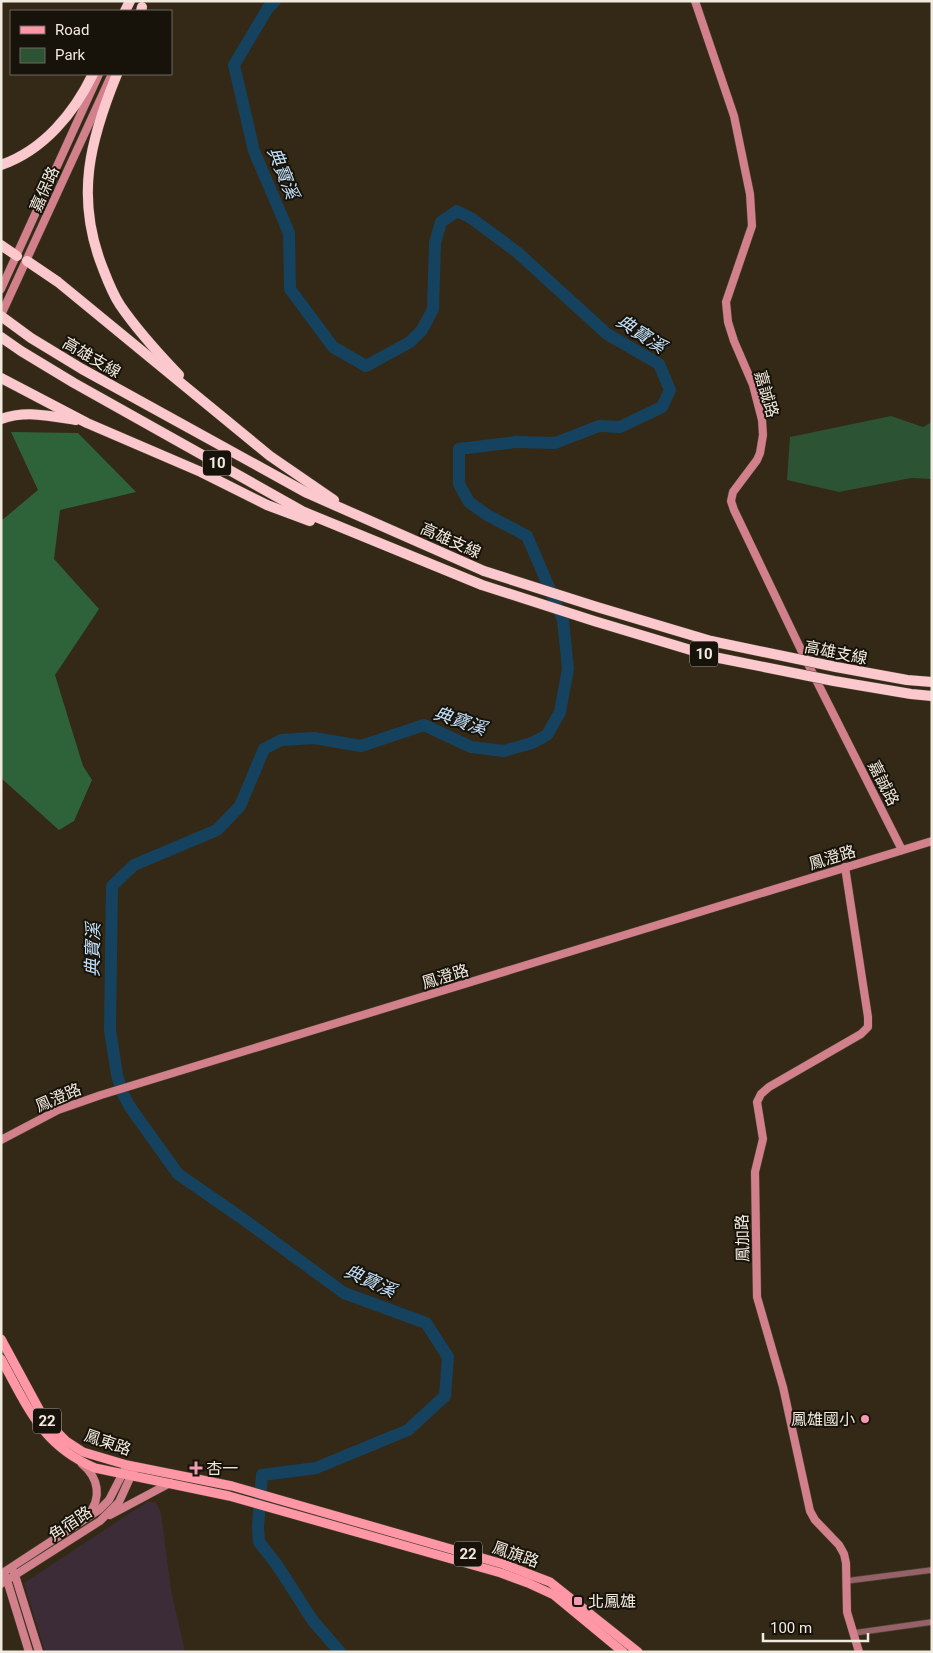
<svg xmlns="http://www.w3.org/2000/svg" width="933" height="1653" font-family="Roboto,'Noto Sans TC',sans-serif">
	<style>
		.commercial { fill: #3c2c38 }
		.green { fill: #2c5334 }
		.forest { fill: #2e633a }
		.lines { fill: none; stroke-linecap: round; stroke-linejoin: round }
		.river { stroke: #15435f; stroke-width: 12 }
		.street-casing { stroke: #4e4432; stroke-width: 7 }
		.secondary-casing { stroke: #4e4432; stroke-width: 9 }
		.primary-casing { stroke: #4e4432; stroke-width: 10 }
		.highway-casing { stroke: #4e4432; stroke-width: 11 }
		.street { stroke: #956269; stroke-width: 5.5 }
		.secondary { stroke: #d1808c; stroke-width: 8 }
		.primary { stroke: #ff97a7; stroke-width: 9 }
		.highway { stroke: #fbc8cd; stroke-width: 10 }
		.highway-bridge-casing { stroke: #4e4432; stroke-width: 11; stroke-linecap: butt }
		.highway-bridge { stroke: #fbc8cd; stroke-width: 10 }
		.poi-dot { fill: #f19ab1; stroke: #17120a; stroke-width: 2 }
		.labels { text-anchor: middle; stroke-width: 4; stroke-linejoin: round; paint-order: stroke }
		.shield { fill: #17120a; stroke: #b0a99e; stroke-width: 1 }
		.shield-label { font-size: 15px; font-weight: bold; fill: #f1eade }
		.street-label { font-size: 16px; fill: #f1eade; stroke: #17120a }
		.poi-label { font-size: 16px; fill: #f1eade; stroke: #17120a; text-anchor: start }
		.water-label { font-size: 18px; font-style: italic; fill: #c0dff7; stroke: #17120a }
	</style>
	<rect width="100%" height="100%" fill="#342916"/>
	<!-- commercial -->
	<path class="commercial" d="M147 1502H156L161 1513 171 1590 185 1652H45L24 1583Z"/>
	<!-- green -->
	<path class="green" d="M891 416 923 427 932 422V479L911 478 839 492 787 480 790 437Z"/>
	<!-- forest -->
	<path class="forest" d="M11 432 78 433 136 492 60 510 54 559 99 609 55 675 83 766 92 780 74 821 59 830 1 778V521L38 490Z"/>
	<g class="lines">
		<!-- river -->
		<path class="river" d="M275 1 268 8 234 65 254 151 289 233 290 289 333 347 366 366 410 342 422 330 433 309 435 243 441 222 457 211 471 218 517 252 607 334 659 364 670 390 662 407 620 427 599 426 555 443 516 442 459 449V484L469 502 487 515 527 536 563 620 568 669 560 712 547 735 532 743 504 751 471 747 424 725 361 746 314 738 281 740 264 749 240 806 217 830 134 865 112 886 110 1030 117 1075 123 1094 130 1107 178 1174 243 1219 344 1293 426 1323 448 1357 445 1396 408 1430 316 1468 262 1475 258 1526 259 1542 277 1565 313 1621 340 1652"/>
		<!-- street casing -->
		<g class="street-casing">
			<g id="street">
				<path d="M846 1581 932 1570"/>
				<path d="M854 1633 932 1622"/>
			</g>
		</g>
		<!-- secondary casing -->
		<g class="secondary-casing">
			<g id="secondary">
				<path d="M695 1 734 116 750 194 752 226 726 302 728 322 734 341 753 385 762 420 763 435 760 453 757 460 733 492 731 501 734 510 804 656 902 850"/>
				<path d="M1 289 99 74"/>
				<path d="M1 315 112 74"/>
				<path d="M845 867 868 1017V1027L861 1034 769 1087 761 1094 757 1102 763 1139 755 1172 757 1297 783 1387 810 1511 815 1520 839 1545 844 1554 846 1563 847 1612 859 1652"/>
				<path d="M1 1140 58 1110 101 1095 932 841"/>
				<path d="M82 1464C99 1478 102 1498 88 1515"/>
				<path d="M110 1515 170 1483"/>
				<path d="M14 1572 39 1652"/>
				<path d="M1 1574 99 1510 109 1500 127 1465"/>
				<path d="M6 1577 29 1652"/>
				<path d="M1 1584 100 1521 119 1502 135 1467"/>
			</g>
		</g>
		<!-- primary casing -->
		<g class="primary-casing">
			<g id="primary">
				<path d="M1 1339 40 1411 51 1426 66 1441 83 1452 127 1465 232 1486 503 1564 550 1582 638 1652"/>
				<path d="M1 1359C28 1407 41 1445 95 1468L229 1496 501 1573 528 1583 554 1595 623 1652"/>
			</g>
		</g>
		<!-- highway casing -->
		<g class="highway-casing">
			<g id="highway">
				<path d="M125 11 130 1"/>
				<path d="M141 11 142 7"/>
				<path d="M117 74C90 140 75 197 102 266 107 279 112 293 120 305 137 330 158 353 179 375"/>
				<path d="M1 165C44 150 74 113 93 74"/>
				<path d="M1 245 17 256"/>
				<path d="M27 261 58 282 270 456 334 500"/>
				<path d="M1 316 31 338 82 369 307 493 484 571"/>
				<path d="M1 337 21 351 74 383 304 512 482 585"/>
				<path d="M1 378 87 423 201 472 267 505 310 521"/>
				<path d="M1 419C26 410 51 416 76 420"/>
			</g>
		</g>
		<!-- street -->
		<use href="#street" class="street"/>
		<!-- secondary -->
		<use href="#secondary" class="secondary"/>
		<!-- primary -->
		<use href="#primary" class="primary"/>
		<!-- highway -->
		<use href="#highway" class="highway"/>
		<!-- highway-bridge casing -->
		<g class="highway-bridge-casing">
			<g id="highway-bridge">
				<path d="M484 571 597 607 711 641 836 667 907 680 932 682"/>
				<path d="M482 585 594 621 714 657 834 681 911 694 932 696"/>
			</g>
		</g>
		<!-- highway-bridge -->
		<use href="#highway-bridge" class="highway-bridge"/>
	</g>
	<!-- markers -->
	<g class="poi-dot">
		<circle cx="865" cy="1419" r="5"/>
		<path d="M193.5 1460.5h5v5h5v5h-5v5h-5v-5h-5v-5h5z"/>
		<rect x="573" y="1596" width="10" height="10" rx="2.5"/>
	</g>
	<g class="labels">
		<!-- shield labels -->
		<g class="shield">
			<rect x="203" y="450.5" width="28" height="25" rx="4"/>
			<rect x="690" y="641.5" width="28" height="25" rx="4"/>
			<rect x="33" y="1408.5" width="28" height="25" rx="4"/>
			<rect x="454" y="1541.5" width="28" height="25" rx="4"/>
		</g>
		<g class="shield-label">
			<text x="217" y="468">10</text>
			<text x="704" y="659">10</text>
			<text x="47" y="1426">22</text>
			<text x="468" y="1559">22</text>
		</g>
		<!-- street labels -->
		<g class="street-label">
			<text transform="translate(44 189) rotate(-66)" y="6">嘉保路</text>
			<text transform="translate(92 357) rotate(30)" y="6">高雄支線</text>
			<text transform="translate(767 394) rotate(74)" y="6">嘉誠路</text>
			<text transform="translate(451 540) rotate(24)" y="6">高雄支線</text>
			<text transform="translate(836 652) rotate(11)" y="6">高雄支線</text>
			<text transform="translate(884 783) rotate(63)" y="6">嘉誠路</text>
			<text transform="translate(832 857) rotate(-17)" y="6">鳳澄路</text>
			<text transform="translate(445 976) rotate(-17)" y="6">鳳澄路</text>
			<text transform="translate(58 1097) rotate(-23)" y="6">鳳澄路</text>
			<text transform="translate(742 1238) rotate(-91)" y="6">鳳加路</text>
			<text transform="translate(108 1442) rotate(19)" y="6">鳳東路</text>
			<text transform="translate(70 1523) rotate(-34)" y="6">角宿路</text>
			<text transform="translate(516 1554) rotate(19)" y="6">鳳旗路</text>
		</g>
		<!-- poi labels -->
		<g class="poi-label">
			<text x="855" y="1425" text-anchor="end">鳳雄國小</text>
			<text x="206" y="1474">杏一</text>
			<text x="588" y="1607">北鳳雄</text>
		</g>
		<!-- water labels -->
		<g class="water-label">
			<text transform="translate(283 173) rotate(68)" y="6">典寶溪</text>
			<text transform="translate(641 334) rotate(33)" y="6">典寶溪</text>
			<text transform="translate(460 721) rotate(19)" y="6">典寶溪</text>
			<text transform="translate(93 950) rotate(-89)" y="6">典寶溪</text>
			<text transform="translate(370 1281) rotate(24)" y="6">典寶溪</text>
		</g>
	</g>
	<!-- border -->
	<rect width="933" height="1653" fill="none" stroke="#f1eade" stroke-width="5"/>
	<!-- legend -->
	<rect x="10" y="10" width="162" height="65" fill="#17120a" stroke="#6e685f"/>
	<rect x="20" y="26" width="25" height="8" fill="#ff97a7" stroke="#6e685f"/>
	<text x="55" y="35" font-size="15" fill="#f1eade">Road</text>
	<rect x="20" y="48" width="25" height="15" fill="#2c5334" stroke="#6e685f"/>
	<text x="55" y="60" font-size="15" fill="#f1eade">Park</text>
	<!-- scale -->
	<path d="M763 1633v8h105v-8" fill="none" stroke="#f1eade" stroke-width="2.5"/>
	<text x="770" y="1633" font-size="15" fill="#f1eade" stroke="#17120a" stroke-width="4" paint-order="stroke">100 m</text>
</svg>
